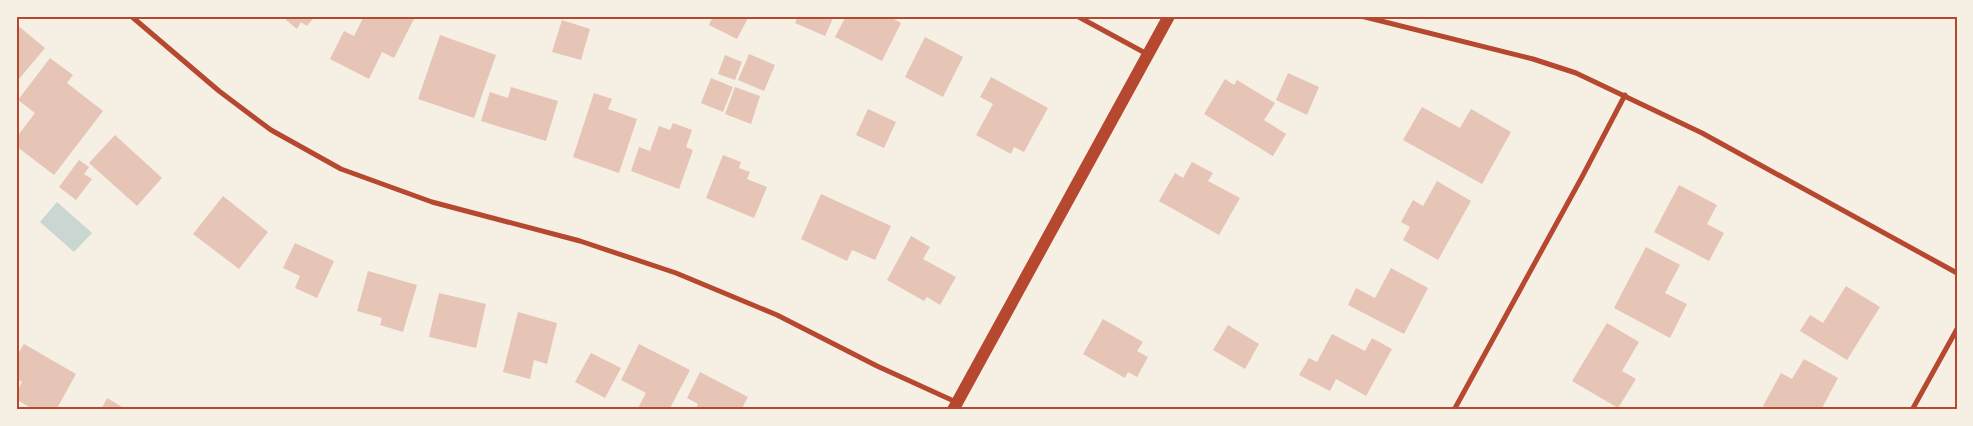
<svg xmlns="http://www.w3.org/2000/svg" width="1973" height="426" font-family="Montserrat,sans-serif">
	<style>
		.water { fill: #c9d6d2 }
		.building { fill: #e6c5b7 }
		.lines { fill: none; stroke-linecap: round; stroke-linejoin: round }
		.minor { stroke: #b5482f; stroke-width: 5 }
		.primary { stroke: #b5482f; stroke-width: 12 }
		.neatline { fill: none; stroke: #b5482f; stroke-width: 2 }
	</style>
	<rect width="100%" height="100%" fill="#f6efe4"/>
	<!-- water -->
	<path class="water" d="M57 202 92 233 74 252 40 222Z"/>
	<!-- building -->
	<g class="building">
		<path d="M289 16H315L307 26 301 22 297 29 286 20Z"/>
		<path d="M364 16H409L414 19 394 58 382 52 369 79 330 59 344 31 354 36Z"/>
		<path d="M713 16H749L737 39 709 25Z"/>
		<path d="M798 16H834L825 36 795 23Z"/>
		<path d="M846 16H889L901 23 882 61 835 37Z"/>
		<path d="M562 20 590 29 581 60 552 52Z"/>
		<path d="M16 24 45 48 19 79 16 77Z"/>
		<path d="M440 35 496 55 474 118 418 99Z"/>
		<path d="M925 37 963 57 943 97 905 77Z"/>
		<path d="M749 54 775 65 764 91 738 80Z"/>
		<path d="M725 55 742 62 735 80 718 74Z"/>
		<path d="M50 58 73 75 67 83 103 111 54 175 16 146V138L35 113 18 100Z"/>
		<path d="M1288 73 1319 87 1307 115 1276 100Z"/>
		<path d="M991 77 1048 108 1024 152 1014 147 1011 154 976 135 993 104 980 97Z"/>
		<path d="M711 78 733 87 723 112 701 103Z"/>
		<path d="M1225 79 1234 85 1237 80 1275 103 1264 120 1286 134 1273 156 1204 114Z"/>
		<path d="M511 87 558 101 546 141 481 121 490 92 508 98Z"/>
		<path d="M735 87 760 96 751 124 725 114Z"/>
		<path d="M594 93 612 99 608 109 637 119 619 173 573 157Z"/>
		<path d="M1422 107 1460 128 1471 109 1511 132 1482 184 1403 140Z"/>
		<path d="M868 109 896 122 884 148 856 135Z"/>
		<path d="M673 123 692 130 686 147 693 150 679 189 631 171 639 147 650 151 659 126 670 130Z"/>
		<path d="M115 135 162 178 137 206 89 163Z"/>
		<path d="M723 155 741 162 739 168 750 172 747 179 767 187 754 218 706 198Z"/>
		<path d="M79 160 89 167 84 174 92 179 76 200 59 187Z"/>
		<path d="M1192 162 1213 173 1208 181 1240 198 1219 235 1159 201 1175 173 1183 178Z"/>
		<path d="M1437 181 1471 201 1438 260 1403 240 1410 227 1401 222 1413 200 1423 206Z"/>
		<path d="M1679 185 1717 205 1707 224 1724 233 1709 261 1654 232Z"/>
		<path d="M821 194 891 226 875 260 852 250 847 261 801 239Z"/>
		<path d="M223 196 268 232 239 269 193 234Z"/>
		<path d="M911 236 930 247 923 259 956 277 940 305 927 297 924 301 887 280Z"/>
		<path d="M295 243 334 261 317 298 295 288 300 276 283 268Z"/>
		<path d="M1646 247 1680 265 1665 293 1687 304 1670 338 1614 308Z"/>
		<path d="M1391 268 1428 288 1404 334 1348 305 1356 288 1375 298Z"/>
		<path d="M368 271 417 285 403 332 380 325 382 318 357 311Z"/>
		<path d="M1846 286 1880 307 1847 360 1800 331 1810 315 1823 323Z"/>
		<path d="M439 293 486 304 476 348 429 337Z"/>
		<path d="M518 312 557 323 547 364 534 360 530 379 503 372Z"/>
		<path d="M1103 319 1143 342 1137 351 1148 357 1137 377 1128 372 1125 378 1083 354Z"/>
		<path d="M1607 323 1639 342 1622 371 1636 379 1618 408 1572 381Z"/>
		<path d="M1228 325 1259 344 1245 369 1213 350Z"/>
		<path d="M1332 334 1365 351 1372 338 1392 349 1366 396 1336 379 1330 391 1299 375 1309 358 1317 362Z"/>
		<path d="M24 344 76 374 56 410H34L16 399V393L22 382 16 379V357Z"/>
		<path d="M639 344 690 370 669 410H637L646 393 621 380Z"/>
		<path d="M591 353 621 368 605 398 575 382Z"/>
		<path d="M1804 359 1838 378 1821 410H1770L1763 406 1781 373 1792 379Z"/>
		<path d="M700 372 748 397 741 410H695L698 404 687 398Z"/>
		<path d="M107 398 127 410H101Z"/>
	</g>
	<g class="lines">
		<!-- minor -->
		<g class="minor">
			<path d="M131 16 219 91 271 130 341 169 432 202 580 241 676 273 777 315 877 366 956 402"/>
			<path d="M1077 16 1147 54"/>
			<path d="M1361 16 1533 59 1576 73 1702 133 1957 273"/>
			<path d="M1454 410 1582 177 1625 95"/>
			<path d="M1912 410 1957 329"/>
		</g>
		<!-- primary -->
		<path class="primary" d="M953 410 1169 16"/>
	</g>
	<!-- border -->
	<rect width="1973" height="426" fill="none" stroke="#f6efe4" stroke-width="35"/>
	<rect x="18" y="18" width="1938" height="390" class="neatline"/>
</svg>
